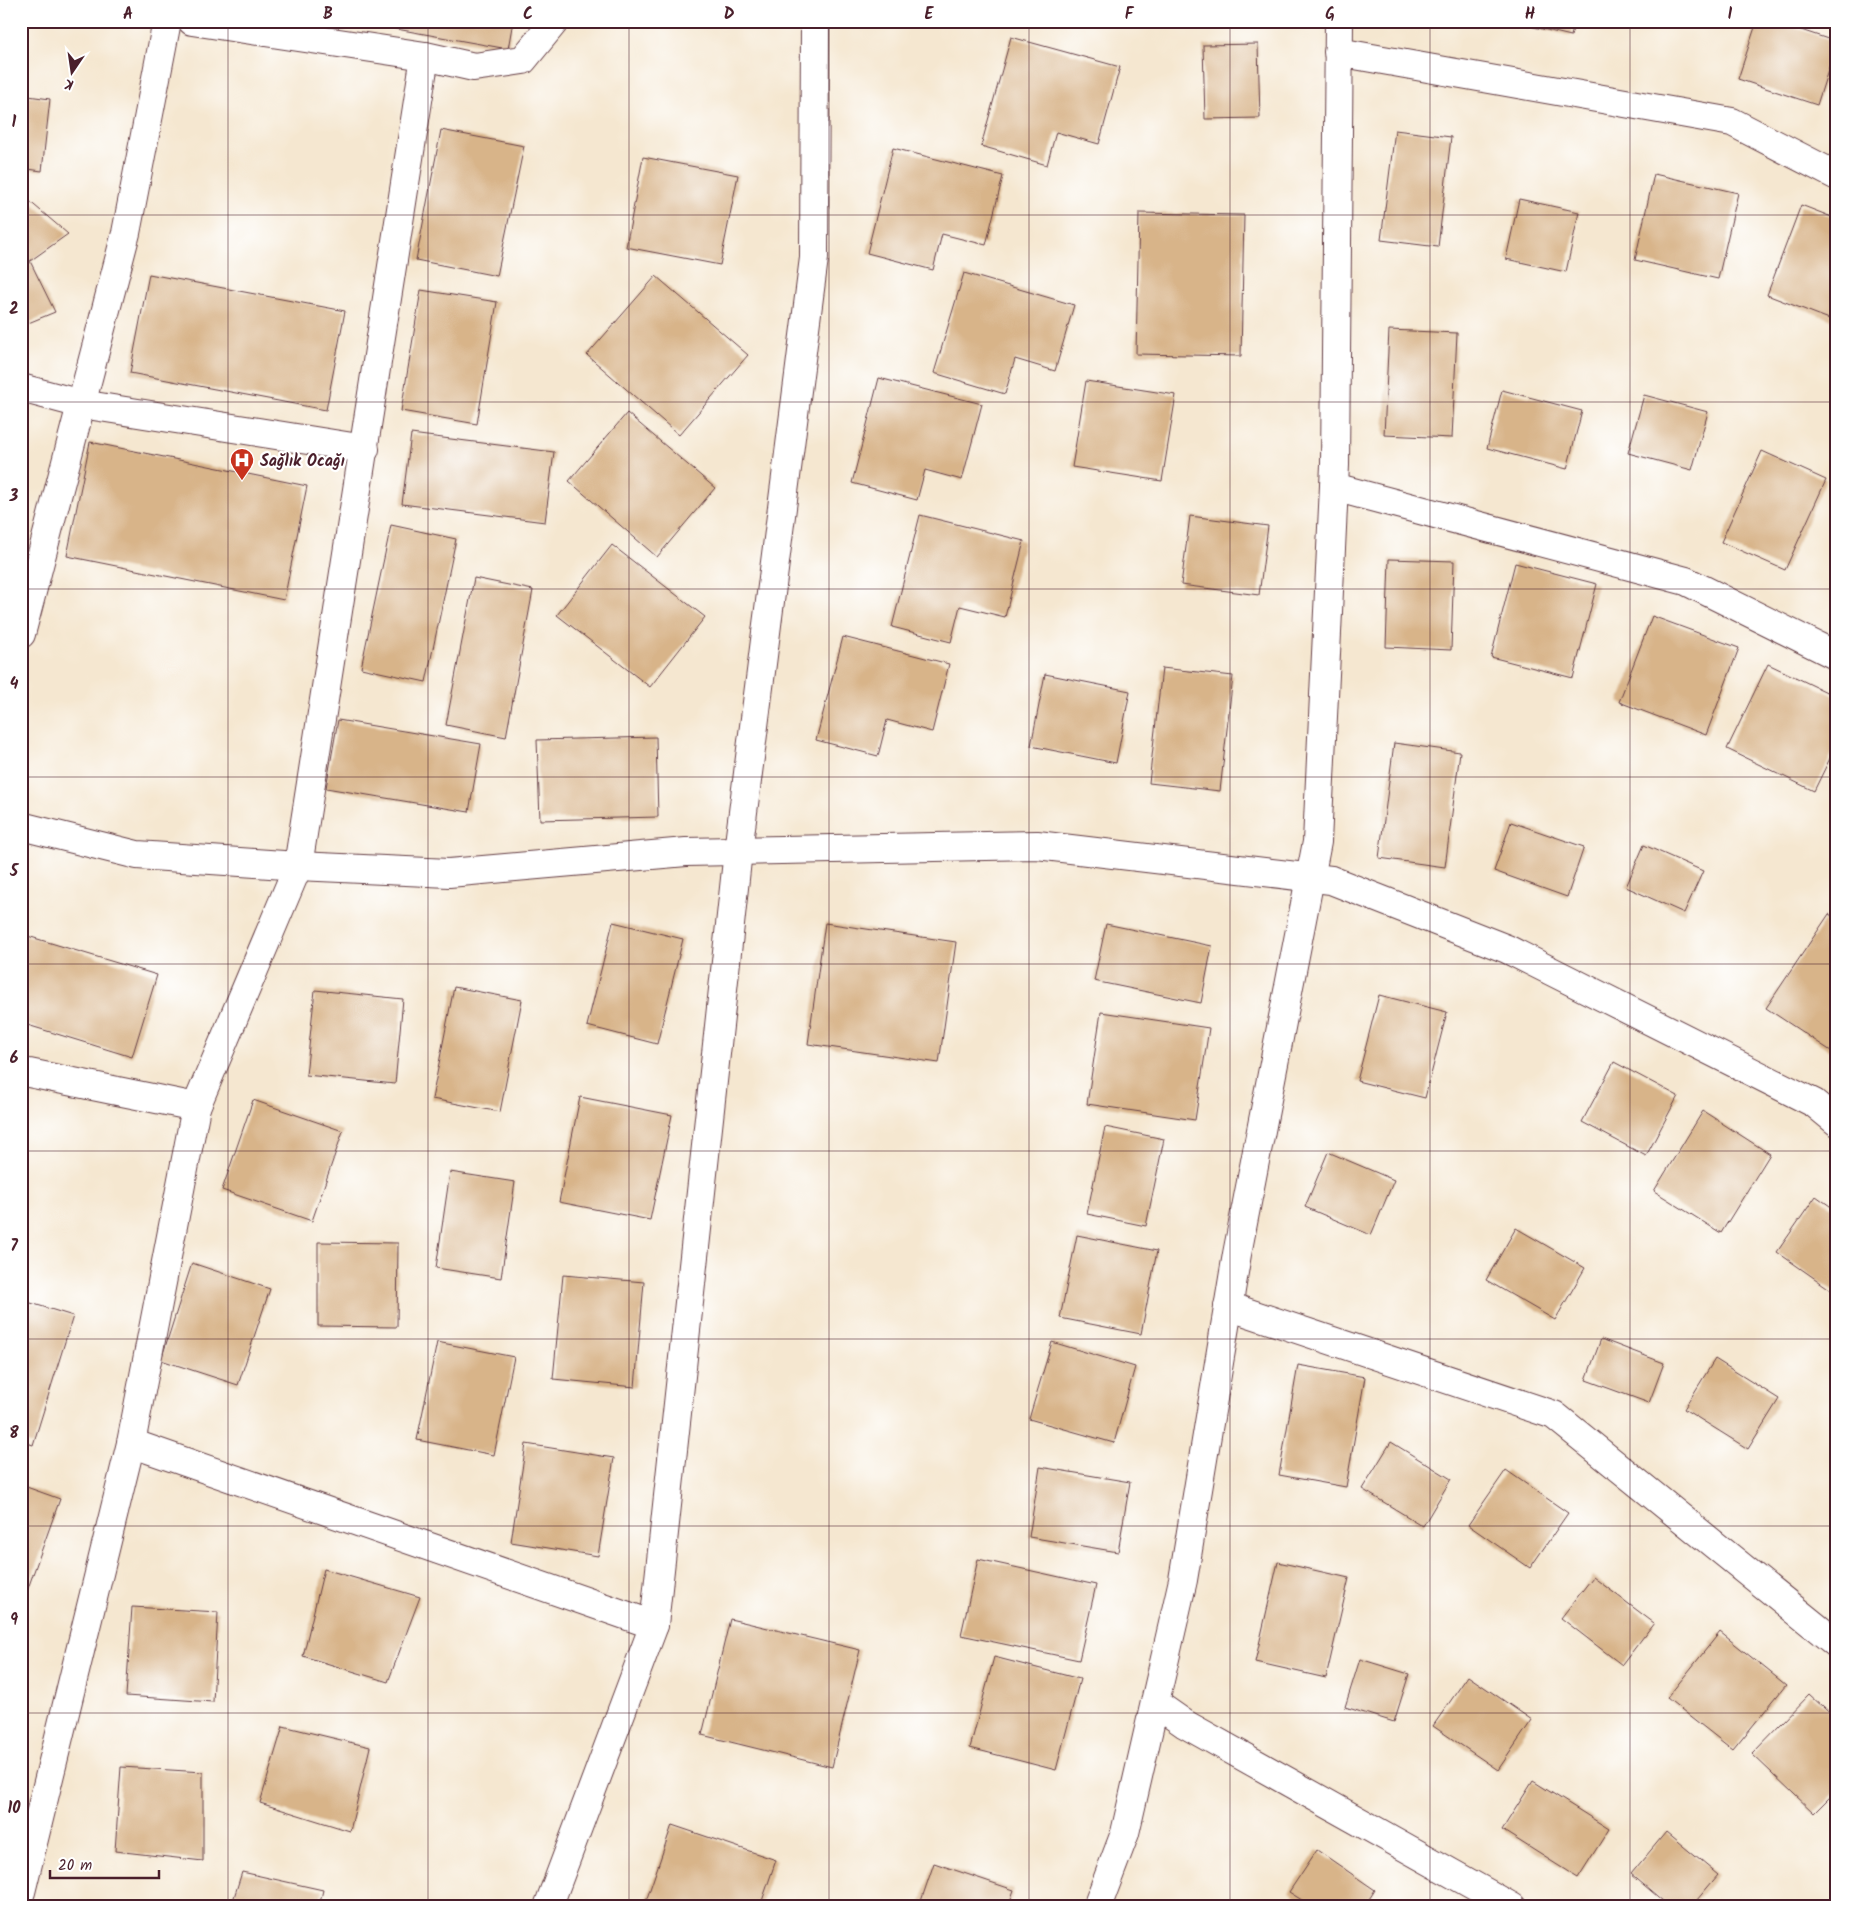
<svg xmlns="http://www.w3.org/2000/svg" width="1858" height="1928" font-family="Kalam,sans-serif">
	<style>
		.building { fill: #d8b489 }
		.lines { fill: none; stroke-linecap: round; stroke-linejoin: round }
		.street-casing { stroke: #643d44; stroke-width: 30 }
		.street { stroke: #fff; stroke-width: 28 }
		.grid { fill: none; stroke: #4a1f2b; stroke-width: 1; stroke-opacity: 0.55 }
		.labels { text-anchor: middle; stroke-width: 4.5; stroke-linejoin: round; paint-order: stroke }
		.poi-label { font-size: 16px; font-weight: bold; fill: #4a1f2b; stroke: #fff; text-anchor: start }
		.neatline { fill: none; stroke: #4a1f2b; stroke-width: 2 }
		.grid-label { font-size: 16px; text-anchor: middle; font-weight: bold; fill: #4a1f2b }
	</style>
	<rect width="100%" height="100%" fill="#fff"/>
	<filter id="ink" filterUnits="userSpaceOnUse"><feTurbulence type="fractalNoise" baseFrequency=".02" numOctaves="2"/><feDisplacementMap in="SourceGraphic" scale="10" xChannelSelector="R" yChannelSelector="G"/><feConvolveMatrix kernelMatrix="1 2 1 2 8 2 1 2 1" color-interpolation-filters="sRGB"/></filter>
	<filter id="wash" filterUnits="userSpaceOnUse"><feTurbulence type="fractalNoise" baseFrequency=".0096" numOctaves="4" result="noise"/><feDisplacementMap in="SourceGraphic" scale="20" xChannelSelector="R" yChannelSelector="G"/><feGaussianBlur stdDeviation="1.12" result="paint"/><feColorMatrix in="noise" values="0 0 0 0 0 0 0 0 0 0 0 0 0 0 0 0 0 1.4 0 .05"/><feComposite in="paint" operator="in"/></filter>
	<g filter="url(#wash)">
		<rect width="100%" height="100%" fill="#f5e7d0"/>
		<g id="blocks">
			<!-- building -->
			<g class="building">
				<path d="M392 21H513L508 49 391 28Z"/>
				<path d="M1509 21H1575L1571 36Z"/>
				<path d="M1757 21H1774L1837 42 1817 105 1738 79Z"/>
				<path d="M1011 37 1120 67 1099 144 1056 132 1047 165 981 146Z"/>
				<path d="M1258 44 1260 118 1205 119 1203 45Z"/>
				<path d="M21 95 50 99 42 171 21 168Z"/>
				<path d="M441 130 524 146 497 276 416 260Z"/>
				<path d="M1395 130 1451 137 1438 247 1381 240Z"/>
				<path d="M893 148 1003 176 986 245 942 234 933 270 867 253Z"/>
				<path d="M643 157 738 175 720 265 626 247Z"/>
				<path d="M1654 174 1738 193 1718 279 1635 260Z"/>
				<path d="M21 194 68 234 30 261 55 312 21 326Z"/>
				<path d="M1519 199 1579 212 1566 272 1506 259Z"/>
				<path d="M1801 205 1837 219V322L1767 295Z"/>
				<path d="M1139 213 1244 215 1241 356 1136 354Z"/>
				<path d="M964 273 1074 305 1055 371 1015 359 1005 394 934 373Z"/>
				<path d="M149 274 345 311 326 410 130 373Z"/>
				<path d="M656 276 748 355 679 435 587 355Z"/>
				<path d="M421 290 497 302 477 424 401 411Z"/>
				<path d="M1389 330 1457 333 1452 438 1384 435Z"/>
				<path d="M879 378 982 404 962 480 925 470 917 500 852 483Z"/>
				<path d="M1086 381 1176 395 1162 481 1072 467Z"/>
				<path d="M1502 390 1582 411 1567 469 1487 448Z"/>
				<path d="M1644 395 1708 412 1692 470 1628 453Z"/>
				<path d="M627 413 715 488 657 557 569 481Z"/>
				<path d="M411 434 554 452 545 522 402 504Z"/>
				<path d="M90 442 307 486 284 600 67 556Z"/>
				<path d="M1762 451 1826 480 1785 570 1721 542Z"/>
				<path d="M920 515 1024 541 1005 617 960 606 951 642 892 627Z"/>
				<path d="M1190 516 1268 526 1259 595 1181 585Z"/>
				<path d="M391 525 456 539 426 682 361 668Z"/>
				<path d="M612 545 705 617 650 687 557 615Z"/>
				<path d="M1389 559 1454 561 1451 650 1386 647Z"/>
				<path d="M1515 563 1597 584 1573 678 1491 657Z"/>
				<path d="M474 578 533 590 506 737 446 725Z"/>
				<path d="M1652 616 1739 648 1706 735 1619 702Z"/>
				<path d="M843 637 949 664 932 732 887 720 878 756 816 740Z"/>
				<path d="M1768 664 1837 697V744L1814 791 1727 749Z"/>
				<path d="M1162 668 1233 676 1220 791 1149 783Z"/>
				<path d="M1045 674 1130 691 1116 763 1031 746Z"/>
				<path d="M338 720 481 744 469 812 326 788Z"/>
				<path d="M656 737 658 817 540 820 537 740Z"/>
				<path d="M1394 743 1460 752 1445 867 1379 858Z"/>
				<path d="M1511 822 1584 847 1567 897 1494 871Z"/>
				<path d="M1644 845 1703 871 1684 913 1626 887Z"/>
				<path d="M1829 914 1837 919V1055L1766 1008Z"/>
				<path d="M613 922 683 939 657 1044 587 1026Z"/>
				<path d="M825 923 956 942 939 1063 808 1044Z"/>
				<path d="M1106 924 1212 946 1201 1003 1094 981Z"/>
				<path d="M21 934 157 975 132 1057 21 1023Z"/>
				<path d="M454 987 522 1000 500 1112 432 1099Z"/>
				<path d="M315 990 403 999 395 1084 306 1075Z"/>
				<path d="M1379 995 1447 1012 1425 1098 1357 1081Z"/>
				<path d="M1101 1012 1209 1028 1195 1120 1087 1104Z"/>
				<path d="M1614 1062 1678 1096 1646 1156 1582 1122Z"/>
				<path d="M580 1097 672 1115 650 1220 559 1202Z"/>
				<path d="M253 1100 343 1131 312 1221 222 1190Z"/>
				<path d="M1703 1111 1770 1154 1721 1233 1654 1191Z"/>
				<path d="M1105 1127 1164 1139 1146 1226 1087 1214Z"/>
				<path d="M1328 1152 1394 1180 1371 1235 1305 1207Z"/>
				<path d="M450 1172 515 1182 501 1278 436 1268Z"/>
				<path d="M1816 1196 1837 1211V1294L1777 1252Z"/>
				<path d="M1516 1228 1585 1268 1555 1320 1486 1280Z"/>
				<path d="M1077 1235 1157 1251 1141 1334 1060 1318Z"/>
				<path d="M318 1242 398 1243 397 1327 318 1326Z"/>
				<path d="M192 1263 270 1289 238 1385 161 1360Z"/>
				<path d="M563 1275 644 1282 635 1387 553 1379Z"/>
				<path d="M21 1300 73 1316 33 1445 21 1441Z"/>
				<path d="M1601 1339 1664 1363 1649 1403 1586 1380Z"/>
				<path d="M437 1342 514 1357 494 1455 417 1440Z"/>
				<path d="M1052 1342 1135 1367 1114 1443 1029 1419Z"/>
				<path d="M1715 1359 1779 1399 1748 1449 1684 1409Z"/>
				<path d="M1298 1365 1365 1377 1346 1487 1279 1475Z"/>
				<path d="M1391 1442 1451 1479 1423 1526 1362 1489Z"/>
				<path d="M526 1444 614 1458 598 1556 511 1542Z"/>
				<path d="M1040 1467 1130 1482 1118 1552 1029 1537Z"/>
				<path d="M1506 1470 1568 1513 1530 1568 1468 1525Z"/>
				<path d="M21 1485 60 1499 27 1591 23 1644H21V1591H27L21 1589Z"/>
				<path d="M978 1559 1096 1585 1079 1660 961 1635Z"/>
				<path d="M1278 1562 1349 1578 1326 1678 1255 1662Z"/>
				<path d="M324 1569 420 1597 388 1682 303 1656Z"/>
				<path d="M1593 1577 1654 1623 1622 1665 1561 1618Z"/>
				<path d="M132 1607 218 1612 213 1702 126 1696Z"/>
				<path d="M730 1619 860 1650 832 1767 702 1735Z"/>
				<path d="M1720 1632 1786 1685 1733 1750 1667 1698Z"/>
				<path d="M994 1657 1080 1679 1056 1770 970 1748Z"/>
				<path d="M1360 1659 1409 1674 1394 1722 1345 1707Z"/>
				<path d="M1468 1676 1532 1720 1498 1770 1433 1726Z"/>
				<path d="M1810 1694 1837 1719V1790L1814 1813 1752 1754Z"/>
				<path d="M283 1726 370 1747 350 1831 260 1803Z"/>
				<path d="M121 1767 203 1772V1861L115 1851Z"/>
				<path d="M1533 1781 1609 1829 1578 1878 1502 1830Z"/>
				<path d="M672 1825 776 1860 760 1907H644Z"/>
				<path d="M1666 1832 1718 1875 1691 1907H1670L1631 1874Z"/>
				<path d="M1317 1850 1375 1890 1364 1907H1313L1289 1892Z"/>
				<path d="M934 1863 1014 1890 1008 1907H919Z"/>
				<path d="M242 1872 323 1890 319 1907H231Z"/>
			</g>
		</g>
	</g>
	<g filter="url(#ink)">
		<use href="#blocks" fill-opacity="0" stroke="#643d44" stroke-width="1"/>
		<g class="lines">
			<!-- street casing -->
			<g class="street-casing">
				<g id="street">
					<path d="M192 21 425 56 474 67 523 60 555 21"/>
					<path d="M1338 52 1732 122 1837 176"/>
					<path d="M21 388 81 404 365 449"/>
					<path d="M1334 487 1686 581 1837 656"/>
					<path d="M21 634 126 233 167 21"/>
					<path d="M21 826 137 855 298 866 449 873 686 852 1037 845 1331 880 1507 949 1814 1103 1837 1122"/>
					<path d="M21 1073H29L196 1107"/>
					<path d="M1228 1306 1554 1415 1837 1644"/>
					<path d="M131 1443 654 1625"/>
					<path d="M1155 1703 1185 1724 1512 1907"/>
					<path d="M21 1892 131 1443 196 1107 298 866 425 56"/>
					<path d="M548 1907 654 1625 738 851 814 258 815 21"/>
					<path d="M1097 1907 1125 1833 1183 1580 1237 1254 1317 842 1335 465 1339 21"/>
				</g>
			</g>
			<!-- street -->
			<use href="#street" class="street"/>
		</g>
	</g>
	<!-- grid -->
	<path class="grid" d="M228 21V1907M428 21V1907M629 21V1907M829 21V1907M1029 21V1907M1230 21V1907M1430 21V1907M1630 21V1907M21 215H1837M21 402H1837M21 589H1837M21 777H1837M21 964H1837M21 1151H1837M21 1339H1837M21 1526H1837M21 1713H1837"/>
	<!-- icons -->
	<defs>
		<g id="hospital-pin" transform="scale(1.25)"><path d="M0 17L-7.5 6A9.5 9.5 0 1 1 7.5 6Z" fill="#c8321e" stroke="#fff"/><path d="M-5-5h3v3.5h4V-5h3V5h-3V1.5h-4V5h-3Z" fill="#fff"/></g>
	</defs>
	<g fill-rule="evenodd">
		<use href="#hospital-pin" x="242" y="460"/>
	</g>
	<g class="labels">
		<!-- poi labels -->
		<g class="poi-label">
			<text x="260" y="466">Sağlık Ocağı</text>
		</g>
	</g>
	<!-- margin -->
	<rect width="1858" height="1928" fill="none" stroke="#fff" stroke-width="55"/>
	<!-- north arrow -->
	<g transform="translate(72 72) rotate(193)" stroke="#ffffff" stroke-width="4" paint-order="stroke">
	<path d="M0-4L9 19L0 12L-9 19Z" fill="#4a1f2b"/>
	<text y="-8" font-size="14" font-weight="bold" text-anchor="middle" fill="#4a1f2b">K</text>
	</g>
	<!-- scale -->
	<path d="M50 1870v8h109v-8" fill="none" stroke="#4a1f2b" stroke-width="2.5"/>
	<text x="58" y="1870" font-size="15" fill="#4a1f2b" stroke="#ffffff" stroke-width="4" paint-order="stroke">20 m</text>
	<rect x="28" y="28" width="1802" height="1872" class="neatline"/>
	<g class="grid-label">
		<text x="128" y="19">A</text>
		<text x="328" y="19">B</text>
		<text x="528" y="19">C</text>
		<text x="729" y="19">D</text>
		<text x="929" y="19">E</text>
		<text x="1129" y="19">F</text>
		<text x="1330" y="19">G</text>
		<text x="1530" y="19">H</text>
		<text x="1730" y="19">I</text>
		<text x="14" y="127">1</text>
		<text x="14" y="314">2</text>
		<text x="14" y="501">3</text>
		<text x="14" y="689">4</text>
		<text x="14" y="876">5</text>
		<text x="14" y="1063">6</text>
		<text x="14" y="1251">7</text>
		<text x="14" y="1438">8</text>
		<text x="14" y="1625">9</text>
		<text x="14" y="1813">10</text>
	</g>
</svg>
